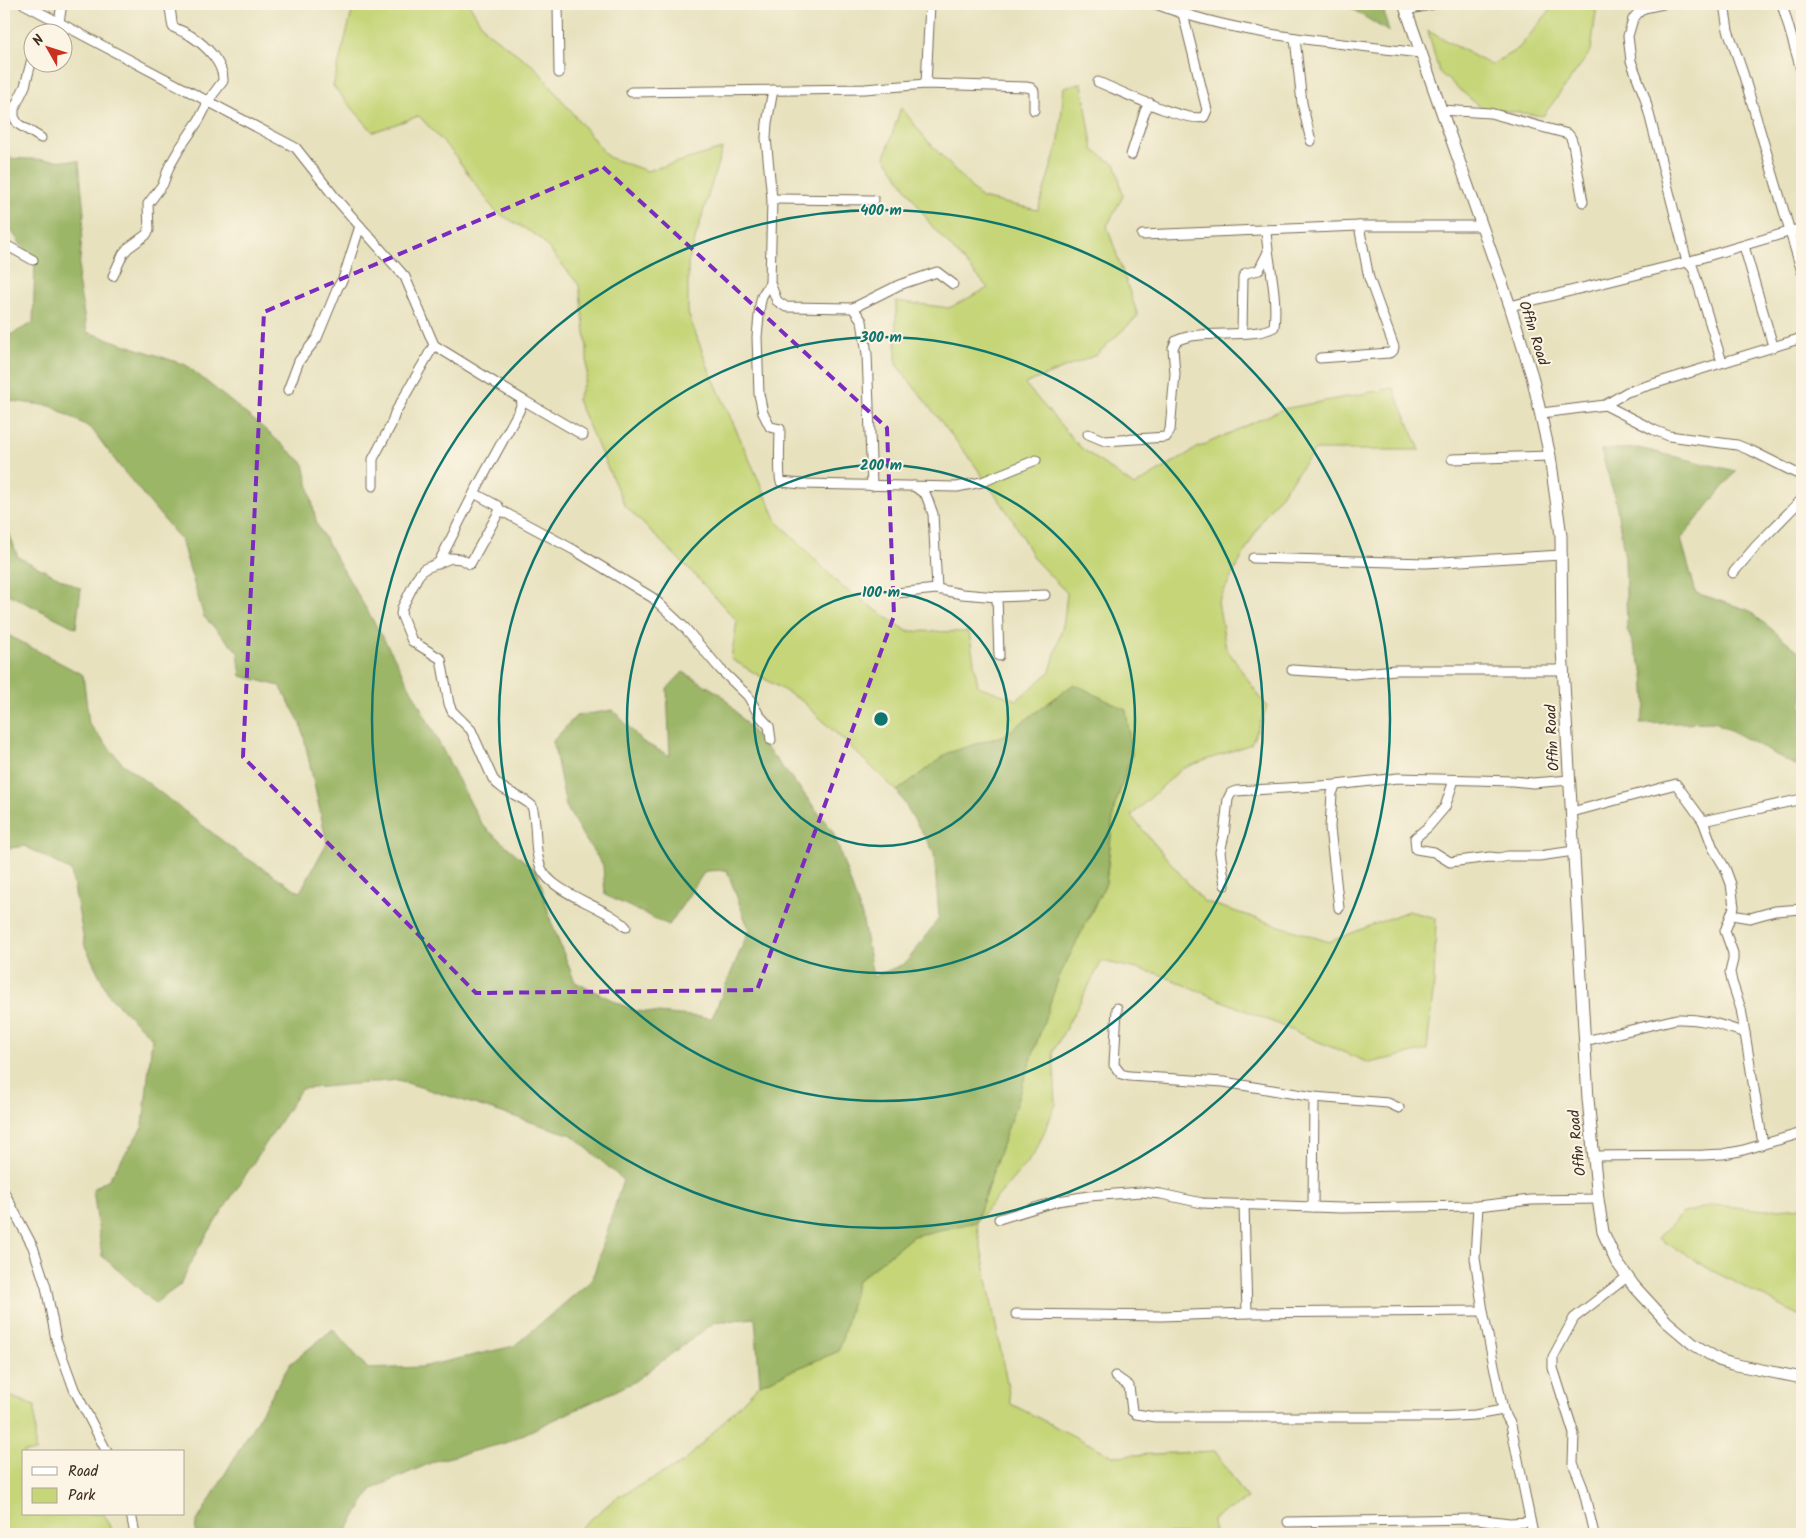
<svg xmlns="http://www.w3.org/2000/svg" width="1806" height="1538" font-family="Kalam,sans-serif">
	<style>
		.green { fill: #c5d577; stroke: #80804a }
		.forest { fill: #9cb668; stroke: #6c7043 }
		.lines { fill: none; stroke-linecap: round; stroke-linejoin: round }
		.street-casing { stroke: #776a56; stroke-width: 11 }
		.secondary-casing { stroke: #776a56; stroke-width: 13 }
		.street { stroke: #fff; stroke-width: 9 }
		.secondary { stroke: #fff; stroke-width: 11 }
		.marked { fill: none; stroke: #7b2cbf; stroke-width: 4; stroke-dasharray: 10 6; stroke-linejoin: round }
		.ring { fill: none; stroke: #0f766e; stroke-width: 2.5 }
		.labels { text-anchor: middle; stroke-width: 4; stroke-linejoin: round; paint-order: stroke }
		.street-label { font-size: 15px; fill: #3b2a1e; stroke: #fcf5e5 }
		.centre { fill: #0f766e; stroke: #fcf5e5; stroke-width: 2.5 }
		.ring-label { font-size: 15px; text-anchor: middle; font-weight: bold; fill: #0f766e; stroke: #fcf5e5; stroke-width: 4; stroke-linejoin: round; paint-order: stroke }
	</style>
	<rect width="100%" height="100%" fill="#fcf5e5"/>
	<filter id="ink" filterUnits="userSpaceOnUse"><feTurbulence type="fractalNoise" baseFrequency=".02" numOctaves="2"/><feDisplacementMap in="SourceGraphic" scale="10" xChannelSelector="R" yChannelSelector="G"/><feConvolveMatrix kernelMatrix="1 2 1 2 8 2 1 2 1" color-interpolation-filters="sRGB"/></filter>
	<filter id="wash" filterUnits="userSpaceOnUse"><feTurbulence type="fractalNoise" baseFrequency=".0096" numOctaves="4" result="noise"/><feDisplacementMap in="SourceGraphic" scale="20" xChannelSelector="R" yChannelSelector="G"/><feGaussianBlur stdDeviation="1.12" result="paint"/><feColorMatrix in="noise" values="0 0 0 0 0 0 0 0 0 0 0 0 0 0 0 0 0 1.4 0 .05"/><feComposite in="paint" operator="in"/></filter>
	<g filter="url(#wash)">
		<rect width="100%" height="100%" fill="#e7e1be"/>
		<!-- green -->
		<g class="green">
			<path d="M354 4H469L485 30 536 68 608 157 647 171 722 149 688 263V313L708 367 777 521 842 587 907 631 969 632 978 686 1017 700 1050 672 1064 621 1067 593 1034 559 1013 520 974 464 896 364V301L949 308 988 288 931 225 885 157 901 107 925 138 981 198 1038 210 1059 140 1064 87 1082 83 1093 150 1116 165 1123 196 1107 226 1138 316 1096 355 1025 384 1080 447 1134 486 1197 448 1283 409 1393 388 1420 450H1315L1263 518 1218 602 1226 648 1267 707 1251 744 1181 769 1131 816 1203 901 1329 942 1408 911 1436 918 1434 983 1427 1050 1369 1063 1159 974 1102 961 1053 1052 1056 1104 1035 1153 976 1222 1011 1404 1113 1456 1215 1451 1247 1499 1213 1519 1214 1534H573L616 1498 684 1462 760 1384 839 1351 857 1281 913 1236 976 1222 1059 976 1106 883 1114 808 1132 754 1074 684 1005 735 948 753 897 791 802 701 731 659 737 621 690 570 625 506 577 400 587 375V348L579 285 539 237 495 211 453 153 419 116 373 132 333 86Z"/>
			<path d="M1551 4H1597L1591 51 1543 116 1480 107 1439 72 1428 31 1491 65 1519 48 1551 9Z"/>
			<path d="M1713 1205 1765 1210 1802 1207V1317L1711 1270 1658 1238 1681 1214Z"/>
			<path d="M4 1394 35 1406V1452H24V1514H104L113 1534H4Z"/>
		</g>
		<!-- forest -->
		<g class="forest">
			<path d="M1344 4H1382L1389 32Z"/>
			<path d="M4 158 79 161 84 214 78 281 87 332 186 365 261 426 304 464 317 525 392 653 482 825 538 873 551 922 575 982 635 1011 712 1018 749 930 727 870 705 871 669 925 605 895 603 865 583 836 566 806 553 741 576 716 613 710 643 742 670 756 667 689 683 672 722 695 798 786 833 832 862 916 873 977 906 963 939 918 934 852 897 791 948 753 1005 735 1074 684 1126 710 1132 754 1114 808 1106 883 1059 977 976 1222 913 1236 857 1281 839 1351 760 1384 755 1318 715 1322 632 1383 505 1443 435 1461 372 1489 345 1534H195L196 1523 290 1364 333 1329 368 1369 422 1367 514 1346 592 1280 623 1180 572 1135 398 1080 301 1089 199 1247 180 1285 155 1303 102 1256 93 1189 109 1179 143 1126 152 1038 110 997 85 946 71 871 25 846 4 849V633L83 675 89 724 122 763 237 852 300 892 327 843 301 724 280 686 241 676 238 652 204 617 181 540 121 468 91 428 51 406 4 400V338L33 323 35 265 4 220Z"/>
			<path d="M1638 448 1736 471 1681 539 1696 593 1748 610 1802 654V769L1715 722 1640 724 1646 705 1644 673 1627 629 1625 558 1616 503 1601 450Z"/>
			<path d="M4 519 18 557 81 589 76 628 8 594 4 597Z"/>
		</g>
	</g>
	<g filter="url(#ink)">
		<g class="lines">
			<!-- street casing -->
			<g class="street-casing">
				<g id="street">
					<path d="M24 4 296 148 337 200 405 277 434 345 523 400 583 435"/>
					<path d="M558 4 559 73"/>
					<path d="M1156 4C1239 36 1332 42 1420 53"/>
					<path d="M1663 4 1644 8 1638 13 1633 19 1628 36 1631 61 1645 98 1687 262 1693 268 1722 362"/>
					<path d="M1724 4 1728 30 1743 73 1802 272"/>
					<path d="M1782 4 1802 73"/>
					<path d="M1406 10 1434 4"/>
					<path d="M53 32 59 22 62 4"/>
					<path d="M1295 38 1302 103 1311 141"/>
					<path d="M32 59 25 86 14 109V117L18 124 41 138"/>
					<path d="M1098 82C1118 90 1185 123 1204 117L1207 110 1183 14"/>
					<path d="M926 84 930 4"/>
					<path d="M773 90 767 123 766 138 772 199 770 283 762 296 760 305 757 337 759 394 763 413 770 427 780 429C780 439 778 476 781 482L802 484 957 487 982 482 1036 460"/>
					<path d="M631 92 865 89 926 84 1026 87 1031 88 1034 91V110"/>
					<path d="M1441 110 1490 113 1568 134 1571 138 1573 144 1583 202"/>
					<path d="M1131 155 1145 111 1150 103"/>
					<path d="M772 199 874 200"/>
					<path d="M1142 235 1359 226H1481"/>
					<path d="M4 244 33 260"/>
					<path d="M1744 246 1773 346"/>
					<path d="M113 276 123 254 128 248 146 235 149 230 148 204 163 184 169 167 180 148 199 120 211 97 223 81C224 63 205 45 191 36 185 32 179 30 173 27 170 18 173 11 167 4"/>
					<path d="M770 283 777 301 786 307 853 308 899 285 937 272 953 284"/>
					<path d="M1510 306 1687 262 1802 228"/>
					<path d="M853 308 862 321 867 354 872 486"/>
					<path d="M1242 333 1243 277 1246 273 1259 270 1267 254"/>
					<path d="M1320 358 1389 353 1393 351 1394 347 1369 278 1359 226"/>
					<path d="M288 390 299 361 317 338 338 287 343 279 360 226"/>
					<path d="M1605 405 1654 430 1669 436 1737 445 1752 451 1802 476"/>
					<path d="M1542 413 1605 405 1627 392 1802 338"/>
					<path d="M1088 434 1105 441 1166 437 1170 430 1175 374 1173 348 1176 341C1199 328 1251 340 1274 327 1278 295 1268 262 1266 231"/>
					<path d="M1452 459 1550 456"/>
					<path d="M373 486V459L391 425 395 413 434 345"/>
					<path d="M914 486 926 495 933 514 937 589"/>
					<path d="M474 493 498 506 500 510 470 564 461 559 451 558 424 569 418 576 402 608 401 614 412 641 441 659 449 704 452 711 471 730 493 779C502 792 521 795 532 806 538 826 533 849 541 868 552 894 606 906 626 927"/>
					<path d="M500 510 574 550 653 598 685 628 720 669 748 696 759 715 769 726 771 740"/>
					<path d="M1253 558 1426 563 1562 555"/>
					<path d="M438 564 474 493 519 411 523 400"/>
					<path d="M1733 573 1756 546 1802 499"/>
					<path d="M896 593 937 589 962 594 997 597 1045 595"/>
					<path d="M997 597 999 656"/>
					<path d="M1292 670 1354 674 1395 670H1564"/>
					<path d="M1454 780 1445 807 1428 827 1415 838 1416 849 1434 852 1450 862 1490 857 1499 858 1508 856H1539L1574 851"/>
					<path d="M1336 785 1332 793 1330 828 1339 908"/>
					<path d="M1572 812 1676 784 1703 821 1713 848 1725 868 1731 884 1734 907 1725 931 1733 953V960L1730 972 1732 982 1741 1009 1763 1144"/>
					<path d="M1703 821 1802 799"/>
					<path d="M1225 885 1220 852 1224 835 1228 799 1231 793 1236 791 1336 785 1398 778 1513 781 1533 783 1570 780"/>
					<path d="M1732 915 1750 918 1775 911 1802 909"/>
					<path d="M1117 1008 1114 1065 1121 1074 1129 1076 1224 1082 1314 1097 1388 1103 1399 1108"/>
					<path d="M1585 1041 1676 1019C1703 1018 1721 1025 1745 1033"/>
					<path d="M1593 1156 1703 1155 1723 1154 1740 1151 1802 1133"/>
					<path d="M4 1192 33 1247 46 1287 56 1339 74 1389 107 1452"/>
					<path d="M1244 1204 1247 1313"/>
					<path d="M1478 1206 1475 1258 1483 1311 1503 1410 1511 1425 1533 1534"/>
					<path d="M1313 1207 1314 1097"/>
					<path d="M999 1219 1058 1201 1089 1196 1141 1192 1161 1194 1202 1203 1340 1208 1478 1206 1531 1200 1598 1199"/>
					<path d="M1016 1314 1161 1316 1247 1313 1483 1311"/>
					<path d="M1115 1376 1129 1386 1132 1411 1136 1414 1155 1417H1437L1475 1415 1503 1410"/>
					<path d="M131 1514 135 1534"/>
					<path d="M1288 1522 1477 1519 1509 1523 1530 1522"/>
					<path d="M1594 1534 1583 1488 1573 1463 1574 1434 1553 1368V1357L1574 1318 1627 1277"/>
				</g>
			</g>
			<!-- secondary casing -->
			<g class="secondary-casing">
				<path id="secondary" d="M1404 4 1510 306 1532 376 1550 456 1561 536 1562 649 1588 1099 1598 1199 1603 1232 1616 1261 1634 1286 1667 1322 1693 1344 1719 1360 1732 1364 1802 1378"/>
			</g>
			<!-- street -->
			<use href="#street" class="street"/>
			<!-- secondary -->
			<use href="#secondary" class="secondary"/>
		</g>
	</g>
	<!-- marked area -->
	<path class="marked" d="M603 167 887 428 894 616 757 990 476 993 243 757 264 312Z"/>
	<!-- distance rings -->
	<g class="ring">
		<circle cx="881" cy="719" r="127"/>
		<circle cx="881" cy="719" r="254"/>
		<circle cx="881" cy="719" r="382"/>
		<circle cx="881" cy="719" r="509"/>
	</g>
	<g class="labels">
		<!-- street labels -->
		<g class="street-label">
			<text transform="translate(1534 333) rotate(72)" y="5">Offin Road</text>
			<text transform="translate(1552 738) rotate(-93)" y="5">Offin Road</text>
			<text transform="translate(1577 1143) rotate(-96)" y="5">Offin Road</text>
		</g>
	</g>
	<circle cx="881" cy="719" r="8" class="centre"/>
	<g class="ring-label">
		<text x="881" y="215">400 m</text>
		<text x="881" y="342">300 m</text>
		<text x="881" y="470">200 m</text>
		<text x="881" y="597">100 m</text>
	</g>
	<!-- margin -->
	<rect width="1806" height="1538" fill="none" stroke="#fcf5e5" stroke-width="20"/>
	<!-- legend -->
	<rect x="22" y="1450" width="162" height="65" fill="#fcf5e5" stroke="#afa495"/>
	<rect x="32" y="1467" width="25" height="8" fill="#ffffff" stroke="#afa495"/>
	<text x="68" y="1476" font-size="15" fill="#3b2a1e">Road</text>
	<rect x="32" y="1488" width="25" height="15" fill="#c5d577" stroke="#afa495"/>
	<text x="68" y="1500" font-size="15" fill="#3b2a1e">Park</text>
	<!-- north arrow -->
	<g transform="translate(48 48) rotate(309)"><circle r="24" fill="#fcf5e5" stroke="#afa495"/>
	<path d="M0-4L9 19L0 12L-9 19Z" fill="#c8321e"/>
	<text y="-8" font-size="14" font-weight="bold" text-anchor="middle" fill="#3b2a1e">N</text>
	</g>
</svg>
